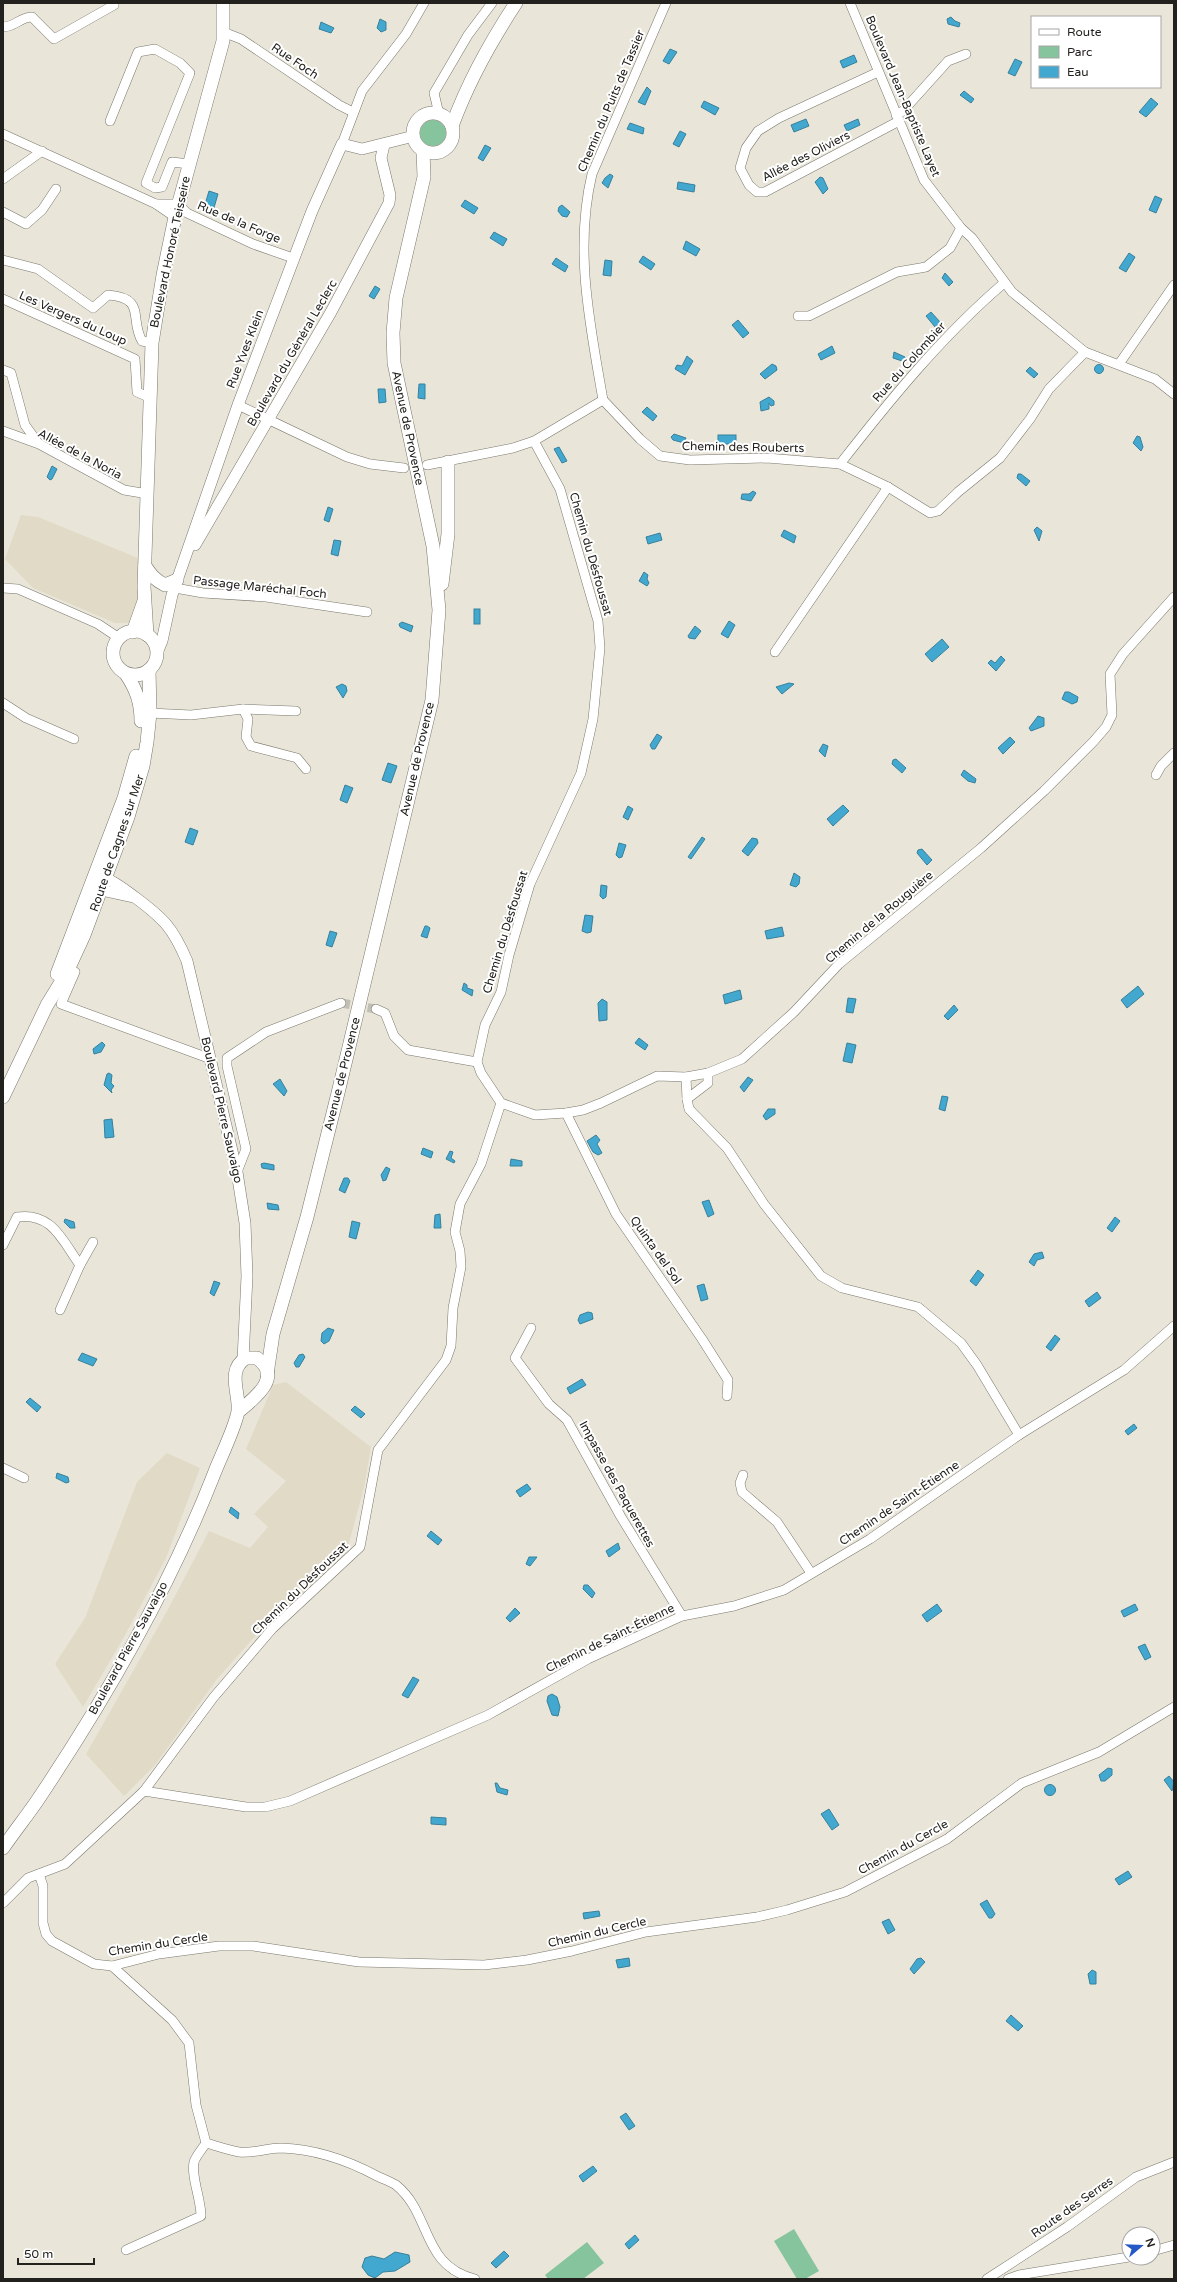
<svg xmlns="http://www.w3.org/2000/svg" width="1177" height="2282" font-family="'Varela Round',sans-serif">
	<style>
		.built { fill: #e0dac7 }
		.green { fill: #86c49d }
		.water { fill: #42a8d0; stroke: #38809a }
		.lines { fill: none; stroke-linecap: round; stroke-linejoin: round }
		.minor-tunnel { stroke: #c1bfb3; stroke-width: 9; stroke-dasharray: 9 4.5; stroke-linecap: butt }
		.minor-casing { stroke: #7a776c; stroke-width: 10 }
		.tertiary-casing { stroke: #7a776c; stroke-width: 12 }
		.secondary-casing { stroke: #7a776c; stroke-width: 14 }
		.minor { stroke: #fff; stroke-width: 9 }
		.tertiary { stroke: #fff; stroke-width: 11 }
		.secondary { stroke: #fff; stroke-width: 13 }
		.labels { text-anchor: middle; stroke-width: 4; stroke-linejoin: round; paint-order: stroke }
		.street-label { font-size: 12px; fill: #22211d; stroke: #fff }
	</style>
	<rect width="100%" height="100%" fill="#e9e6d9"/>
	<!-- built -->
	<g class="built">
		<path d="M21 515 38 517 138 558 140 602 130 623H115L33 588 5 559Z"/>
		<path d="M286 1382 371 1447 364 1488 346 1554 259 1632 217 1679 155 1765 124 1796 86 1754 166 1613 209 1531 250 1548 268 1527 254 1514 286 1481 246 1449 273 1385Z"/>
		<path d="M167 1453 200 1468 166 1558 124 1637 83 1707 55 1664 85 1618 137 1482Z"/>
	</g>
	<!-- green -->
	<g class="green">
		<circle cx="433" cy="133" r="13"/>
		<path d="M794 2229 819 2271 805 2279H797L774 2241Z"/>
		<path d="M587 2242 604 2263 583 2279H548L545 2275Z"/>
	</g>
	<!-- water -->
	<g class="water">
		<path d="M951 17 955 21 960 23 959 27 948 24 947 19Z"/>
		<path d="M380 19 386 22V30L381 32 377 28Z"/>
		<path d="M321 22 334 28 331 33 319 29Z"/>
		<path d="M670 49 677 52 669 64 663 61Z"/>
		<path d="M854 55 857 62 843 68 840 61Z"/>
		<path d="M1015 59 1022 62 1015 76 1008 73Z"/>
		<path d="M647 87 651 91 645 105 638 102Z"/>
		<path d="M964 91 974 99 971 103 960 95Z"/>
		<path d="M1151 98 1158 104 1146 117 1139 112Z"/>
		<path d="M704 101 719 108 715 115 701 107Z"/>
		<path d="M806 119 809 126 794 132 791 125Z"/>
		<path d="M858 119 860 125 847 131 844 125Z"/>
		<path d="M630 123 644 128 643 134 627 129Z"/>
		<path d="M680 131 686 134 679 147 673 144Z"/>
		<path d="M485 145 491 148 483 161 478 158Z"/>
		<path d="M610 174 613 176 608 188 602 183 605 178Z"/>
		<path d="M820 177 823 178 828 189 823 194 815 182Z"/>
		<path d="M678 182 695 185 694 192 677 189Z"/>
		<path d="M209 191 218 194 213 211 204 208Z"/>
		<path d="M1155 196 1162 199 1156 213 1149 210Z"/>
		<path d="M465 200 478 208 474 214 461 206Z"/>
		<path d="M562 205 570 212 567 217 562 216 558 211 559 207Z"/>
		<path d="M494 232 507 239 503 246 490 238Z"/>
		<path d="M686 241 700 249 696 256 683 249Z"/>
		<path d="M1129 253 1135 257 1126 272 1119 268Z"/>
		<path d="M643 256 655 264 651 270 639 262Z"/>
		<path d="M556 258 568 266 565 272 552 264Z"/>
		<path d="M605 260 612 261 611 276 603 275Z"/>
		<path d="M945 273 953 282 949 286 942 278Z"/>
		<path d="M375 286 380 289 374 299 369 296Z"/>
		<path d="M931 312 941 323 935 327 926 316Z"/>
		<path d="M738 320 749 333 743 338 732 325Z"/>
		<path d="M832 346 835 353 821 360 818 354Z"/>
		<path d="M894 352 905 357V362L893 358Z"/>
		<path d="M687 356 693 361 685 375 675 369 677 365 682 366Z"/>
		<path d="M772 364 776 366 777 370 765 379 760 374Z"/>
		<circle cx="1099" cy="369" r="4.5"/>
		<path d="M1030 367 1038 374 1034 378 1026 371Z"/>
		<path d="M419 384H425V399L418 398Z"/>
		<path d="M378 389H385L386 402 379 403Z"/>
		<path d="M769 397 774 401V405L771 406 769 403V409L761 411 760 402Z"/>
		<path d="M647 407 657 416 653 421 642 412Z"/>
		<path d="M674 434 686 438 684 443 673 440 671 437Z"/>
		<rect x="718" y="435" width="18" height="9"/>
		<path d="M1137 436 1140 437 1143 447 1141 451 1133 443Z"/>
		<path d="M559 447 567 461 562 463 554 449Z"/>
		<path d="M52 466 57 469 52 479 50 480 47 477Z"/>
		<path d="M1018 474H1021L1030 481 1026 486 1017 478Z"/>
		<path d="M753 491 756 493 751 501 741 499 742 494H749Z"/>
		<path d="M328 507 333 509 329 522 324 520Z"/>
		<path d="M1037 527 1042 531 1039 541 1034 530Z"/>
		<path d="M784 530 796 536 794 543 781 536Z"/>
		<path d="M660 533 662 540 648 544 646 537Z"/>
		<path d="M334 540 341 541 338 556 331 554Z"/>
		<path d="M644 572 648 575 647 579 649 583 647 586 639 581Z"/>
		<rect x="474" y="609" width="6" height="15"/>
		<path d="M729 621 735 625 728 638 721 634Z"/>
		<path d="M402 622 413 626 411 632 400 627 399 624Z"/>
		<path d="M695 626 701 631 695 639 689 638 688 636Z"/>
		<path d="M942 639 949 647 932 662 925 654Z"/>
		<path d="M1001 656 1005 660 996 671 988 663 991 660 995 663Z"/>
		<path d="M789 683 794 684 782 694 776 687Z"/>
		<path d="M342 684 346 686 347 691 343 698 336 687Z"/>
		<path d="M1065 692H1069L1078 697 1077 702 1072 704 1062 699Z"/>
		<path d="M1038 716 1044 718V726L1031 731 1029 728Z"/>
		<path d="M657 734 662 737 655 749H652L650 745Z"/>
		<path d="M1010 737 1015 742 1003 754 998 748Z"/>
		<path d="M823 744 828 746 825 757 819 751Z"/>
		<path d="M896 759 906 768 902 773 892 764 893 760Z"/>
		<path d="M388 763 397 766 391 783 382 780Z"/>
		<path d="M964 770 976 779 975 783 968 781 961 775Z"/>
		<path d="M345 785 353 788 347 803 340 800Z"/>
		<path d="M843 805 849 811 833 826 827 819Z"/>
		<path d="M628 806 633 809 628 820 623 817Z"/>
		<path d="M190 828 198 831 193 845 185 842Z"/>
		<path d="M702 837 705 839 691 859 688 857Z"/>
		<path d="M752 838 757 839 758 843 748 856 742 851Z"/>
		<path d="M619 843 626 845 622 857 619 858 616 855Z"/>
		<path d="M922 849 932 860 927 865 917 853 918 850Z"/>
		<path d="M794 873 800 877 799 884 796 887 790 885Z"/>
		<path d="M601 885 607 886 606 897 603 899 600 896Z"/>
		<path d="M585 915 593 916 591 932 587 933 582 931Z"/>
		<path d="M425 926H427L430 928 427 938 421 936Z"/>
		<path d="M782 927 784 936 767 939 765 931Z"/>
		<path d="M330 931 337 933 332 947 326 945Z"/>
		<path d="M464 983 467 985V988L473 990 472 996 462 990Z"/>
		<path d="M1138 986 1144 994 1127 1008 1121 1000Z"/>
		<path d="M740 990 742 999 725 1004 723 995Z"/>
		<path d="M848 998 856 999 853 1013 846 1012Z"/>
		<path d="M602 999 607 1002V1020L599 1021 598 1003Z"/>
		<path d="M954 1005 958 1010 948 1020 944 1016Z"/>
		<path d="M639 1038 648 1045 645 1050 635 1043Z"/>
		<path d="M102 1042 105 1045 101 1052 94 1054 93 1049Z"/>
		<path d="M847 1043 856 1045 852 1063 843 1061Z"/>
		<path d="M109 1073 112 1075 111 1083 114 1086 111 1090 112 1093 104 1085 107 1074Z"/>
		<path d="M748 1077 753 1080 744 1092 740 1087Z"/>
		<path d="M280 1079 287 1091 284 1096 273 1084Z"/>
		<path d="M942 1096 948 1097 945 1111 939 1109Z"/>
		<path d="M768 1109H775V1114L766 1120 763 1116Z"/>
		<path d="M112 1119 114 1137 105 1138 104 1120Z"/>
		<path d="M596 1135 600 1140 597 1144 602 1153 598 1155 593 1152 587 1141Z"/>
		<path d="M423 1148 433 1152 431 1158 421 1154Z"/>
		<path d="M450 1151 453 1152 451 1158 455 1161 454 1163 446 1159Z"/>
		<path d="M511 1159 522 1161V1166H510Z"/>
		<path d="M264 1163 274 1165V1170L262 1168 261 1164Z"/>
		<path d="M386 1167 390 1169 386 1180 383 1181 381 1175Z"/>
		<path d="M344 1178H348L350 1181 345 1193 339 1190Z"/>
		<path d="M709 1200 714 1214 708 1217 702 1202Z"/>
		<path d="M267 1203 278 1205 279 1210 268 1209Z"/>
		<path d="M440 1214 441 1228H434L435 1215Z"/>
		<path d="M1115 1217 1120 1221 1112 1232 1107 1228Z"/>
		<path d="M65 1219 74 1222 75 1228H70L64 1222Z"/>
		<path d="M352 1221 360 1223 356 1239 349 1237Z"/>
		<path d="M1042 1252 1044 1258 1037 1260 1034 1266 1029 1262 1034 1254Z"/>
		<path d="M978 1270 984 1275 976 1286 970 1281Z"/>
		<path d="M214 1281 220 1283 214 1296 210 1293Z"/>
		<path d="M704 1284 708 1299 701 1301 697 1286Z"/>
		<path d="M1097 1292 1101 1298 1089 1307 1085 1301Z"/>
		<path d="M588 1312 592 1313 593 1319 580 1324 578 1320 580 1315Z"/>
		<path d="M328 1328 334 1330 329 1341 324 1344 321 1341 322 1333Z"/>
		<path d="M1055 1335 1060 1339 1051 1351 1046 1347Z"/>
		<path d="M82 1353 97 1359 93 1366 78 1360Z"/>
		<path d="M303 1354 305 1357 299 1367H296L294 1363 299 1355Z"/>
		<path d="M582 1379 586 1385 570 1394 567 1388Z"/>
		<path d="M30 1398 41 1407 37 1412 26 1402Z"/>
		<path d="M355 1406 365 1414 361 1418 351 1410Z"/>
		<path d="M1134 1424 1137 1428 1128 1435 1125 1431Z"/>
		<path d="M57 1473 68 1477 69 1482 66 1483 56 1478Z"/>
		<path d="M527 1484 531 1489 520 1497 516 1491Z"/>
		<path d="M231 1507 239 1513 238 1519 229 1512Z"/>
		<path d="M431 1531 442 1540 438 1545 427 1536Z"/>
		<path d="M618 1543 620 1549 609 1557 606 1551Z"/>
		<path d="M529 1557H537L530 1566 526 1564Z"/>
		<path d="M584 1585H588L595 1593 592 1598 583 1589Z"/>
		<path d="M937 1604 942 1611 927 1622 922 1615Z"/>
		<path d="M1135 1604 1138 1610 1124 1617 1121 1611Z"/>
		<path d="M515 1608 520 1613 510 1622 506 1618Z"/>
		<path d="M1145 1644 1151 1657 1145 1660 1138 1647Z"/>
		<path d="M413 1677 419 1680 408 1698 402 1695Z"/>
		<path d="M552 1694 557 1697 560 1707 558 1716 552 1715 547 1701 548 1696Z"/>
		<path d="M1108 1768 1112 1769V1775L1105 1781H1101L1099 1775Z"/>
		<path d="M1169 1776 1174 1782 1172 1791 1164 1780Z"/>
		<path d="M495 1783H497L500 1788 508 1790 507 1795 497 1792Z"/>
		<circle cx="1050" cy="1790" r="5.5"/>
		<path d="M829 1809 839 1825 832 1830 821 1814Z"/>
		<path d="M431 1817 446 1818V1825L431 1824Z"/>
		<path d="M1128 1871 1132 1877 1119 1885 1115 1879Z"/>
		<path d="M987 1900 995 1914 992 1918H989L980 1904Z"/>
		<path d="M599 1911 600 1916 584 1919 583 1913Z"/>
		<path d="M889 1919 895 1930 888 1934 882 1922Z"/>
		<path d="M629 1958 630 1966 618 1968 616 1960Z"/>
		<path d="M921 1958 925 1962 914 1974 910 1969 917 1959Z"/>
		<path d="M1092 1970 1096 1972V1984H1090L1088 1974Z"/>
		<path d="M1011 2015 1023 2026 1018 2031 1006 2021Z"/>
		<path d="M626 2113 635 2126 629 2130 620 2117Z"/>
		<path d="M593 2166 597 2171 583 2182 579 2176Z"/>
		<path d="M635 2235 639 2240 629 2249 625 2244Z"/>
		<path d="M504 2251 509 2256 496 2268 491 2263Z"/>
		<path d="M395 2252 409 2255 410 2262 395 2271 383 2272 375 2278 368 2275 362 2267 365 2258 372 2256 384 2259Z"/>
	</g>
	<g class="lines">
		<!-- minor-tunnel -->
		<path class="minor-tunnel" d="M341 1003 376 1009"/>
		<!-- minor casing -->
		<g class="minor-casing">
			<g id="minor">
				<path d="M850 3 924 180 961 228 972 238 1012 292 1085 352 1155 379 1174 394"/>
				<path d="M3 27C15 27 20 17 32 17L54 39 114 5 113 3"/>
				<path d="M223 32 241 39 339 105 353 112"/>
				<path d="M878 72 779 118 758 131 746 148 740 168 749 185 757 192H765L899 121"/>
				<path d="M439 114 434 93 468 35 492 3"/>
				<path d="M896 115 903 111 948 61 966 54"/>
				<path d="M110 121 138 52 155 49 180 63 190 73 146 183 155 188 162 187 172 162 189 164"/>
				<path d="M3 134 156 204 175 217"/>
				<path d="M342 144 362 91 406 34 424 3"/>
				<path d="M3 179 42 151"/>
				<path d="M156 204H178L187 213 253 244 293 258"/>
				<path d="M3 212 26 224 42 210 56 189"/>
				<path d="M3 260 38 269 93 308 108 295C147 298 129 319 142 341L152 343"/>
				<path d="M3 299 135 359 137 392 151 398"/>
				<path d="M798 316H809L897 272 926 267 950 248 961 228"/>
				<path d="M1119 364 1174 285"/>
				<path d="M3 370 11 373 25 425 38 443"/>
				<path d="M603 400 640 439 660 456 690 460 767 458 840 464 888 487 930 513 938 511 958 492 1000 458 1030 419 1049 389 1085 352"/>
				<path d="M603 400C590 325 574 249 592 174L666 3"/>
				<path d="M238 405 347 457 370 464 404 468"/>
				<path d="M3 431 39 444 124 490 148 494"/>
				<path d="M840 464C890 400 942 336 1004 283"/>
				<path d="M427 465 513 448 534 441 603 400"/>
				<path d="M3 588 18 589 98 624 119 638"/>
				<path d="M175 588 203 593 266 597 367 612"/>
				<path d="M775 652 888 487"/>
				<path d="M3 703 26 718 74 739"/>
				<path d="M243 709 248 719 246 737 251 746 297 758 306 769"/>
				<path d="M150 713 191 715 243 709 296 711"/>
				<path d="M1156 775 1161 766 1174 753"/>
				<path d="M64 966 75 972 61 1004 211 1059"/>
				<path d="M376 1009 385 1013 394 1036 408 1050 477 1062"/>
				<path d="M686 1077 687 1099 708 1083V1073"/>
				<path d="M687 1099 689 1109 727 1148 764 1204 821 1276 842 1288 918 1307 961 1343 977 1365 1019 1435"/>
				<path d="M501 1103 535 1115 566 1113 583 1110 601 1103 657 1076 686 1077 708 1073 742 1059 794 1012 839 964 981 848 1044 791 1093 742 1106 727 1112 715 1110 674 1123 654 1174 597"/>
				<path d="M566 1113 616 1214 702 1339 728 1380 727 1396"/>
				<path d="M237 1172 246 1149 227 1066V1058L266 1032 341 1003"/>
				<path d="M3 1245 17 1217C52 1212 62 1240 80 1265L60 1310"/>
				<path d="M80 1265 93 1242"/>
				<path d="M531 1328 515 1358 549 1404 567 1420 621 1517 682 1616"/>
				<path d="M3 1468 24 1478"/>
				<path d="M743 1475 740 1483 742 1492 777 1522 811 1573"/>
				<path d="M144 1791 246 1807H265L290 1801 488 1715 588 1659 682 1616 734 1606 784 1590 870 1539 1019 1435 1124 1370 1174 1326"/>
				<path d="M39 1874 43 1886V1923L46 1934 52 1941 94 1964 112 1966 159 1954 219 1946H253L359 1962 484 1965 527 1960 572 1951 646 1932 757 1917 787 1910 845 1892 947 1839 1022 1783 1099 1752 1174 1707"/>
				<path d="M3 1903 28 1878 65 1864 144 1791 213 1698 272 1629 360 1547 378 1450 446 1360 451 1346 453 1308 461 1267 460 1251 455 1232 460 1204 481 1164 501 1103 481 1073 477 1062 485 1025 501 992 509 955 530 884 581 773 593 719 600 648 598 621 560 489 534 441"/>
				<path d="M112 1966 172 2020 189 2043 196 2105 206 2143C217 2146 228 2150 239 2152 252 2154 267 2148 281 2148 316 2149 347 2160 377 2176 383 2179 390 2181 396 2185 432 2214 421 2266 475 2279"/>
				<path d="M126 2250 201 2216C201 2199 191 2177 194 2162 196 2156 203 2148 206 2143"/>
				<path d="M1153 2251 1174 2245"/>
				<path d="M987 2279 1067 2227 1136 2177 1174 2162"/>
				<path d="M1008 2279 1019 2275 1129 2257"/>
			</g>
		</g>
		<!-- tertiary casing -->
		<g class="tertiary-casing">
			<g id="tertiary">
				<path d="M195 545 331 312 389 203 390 195 381 158 384 145"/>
				<path d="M157 653 162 641 172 595 238 405 312 211 342 144 362 149 414 136"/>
				<path d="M105 878C117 883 125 890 136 898 164 919 173 928 187 961L237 1172 245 1223 247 1276 243 1360"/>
				<path d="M99 883 101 890 133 897"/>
			</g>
		</g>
		<!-- secondary casing -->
		<g class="secondary-casing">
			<g id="secondary">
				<circle cx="433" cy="133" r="20"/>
				<path d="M452 126C468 82 491 41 516 3"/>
				<path d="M145 566C151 575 155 580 165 585L177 580"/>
				<path d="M442 584 448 534V462"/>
				<circle cx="135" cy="653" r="22"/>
				<path d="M133 632 144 601"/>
				<path d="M147 635 144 587 152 343 163 275 175 217 223 41V3"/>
				<path d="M126 674C136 689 141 702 141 721"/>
				<path d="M57 974 124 798 136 756"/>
				<path d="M3 1097 47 1005 66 974 84 935 128 817 143 766 147 742 150 713 149 670"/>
				<path d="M267 1374 273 1334 307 1217 338 1093 432 700 439 610 433 546 394 363 393 333 396 298 424 177 423 151"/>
				<path d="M3 1848C14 1832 26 1817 37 1801 106 1698 169 1589 214 1474 220 1458 236 1426 238 1411 240 1394 226 1370 246 1358H257C284 1378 253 1399 238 1412"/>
			</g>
		</g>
		<!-- minor -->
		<use href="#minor" class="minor"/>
		<!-- tertiary -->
		<use href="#tertiary" class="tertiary"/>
		<!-- secondary -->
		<use href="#secondary" class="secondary"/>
	</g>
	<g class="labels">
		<!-- street labels -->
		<g class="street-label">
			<text transform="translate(295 61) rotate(34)" y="4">Rue Foch</text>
			<text transform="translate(903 96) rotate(67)" y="4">Boulevard Jean-Baptiste Layet</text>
			<text transform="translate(611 101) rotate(-67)" y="4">Chemin du Puits de Tassier</text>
			<text transform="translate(806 156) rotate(-27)" y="4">Allée des Oliviers</text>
			<text transform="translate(239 222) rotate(23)" y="4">Rue de la Forge</text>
			<text transform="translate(170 252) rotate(-78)" y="4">Boulevard Honoré Teisseire</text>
			<text transform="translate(73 318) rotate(24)" y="4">Les Vergers du Loup</text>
			<text transform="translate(245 349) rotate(-69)" y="4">Rue Yves Klein</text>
			<text transform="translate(292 353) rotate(-60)" y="4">Boulevard du Général Leclerc</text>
			<text transform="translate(909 362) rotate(-48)" y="4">Rue du Colombier</text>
			<text transform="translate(408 428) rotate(78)" y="4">Avenue de Provence</text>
			<text transform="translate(743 447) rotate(1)" y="4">Chemin des Rouberts</text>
			<text transform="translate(80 454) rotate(28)" y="4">Allée de la Noria</text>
			<text transform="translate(591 554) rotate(74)" y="4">Chemin du Désfoussat</text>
			<text transform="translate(260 587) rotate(6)" y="4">Passage Maréchal Foch</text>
			<text transform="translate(417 759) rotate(-77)" y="4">Avenue de Provence</text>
			<text transform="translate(117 843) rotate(-71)" y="4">Route de Cagnes sur Mer</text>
			<text transform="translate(879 917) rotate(-40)" y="4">Chemin de la Rouguière</text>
			<text transform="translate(505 932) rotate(-73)" y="4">Chemin du Désfoussat</text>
			<text transform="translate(342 1074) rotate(-76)" y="4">Avenue de Provence</text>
			<text transform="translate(222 1110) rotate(77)" y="4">Boulevard Pierre Sauvaigo</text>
			<text transform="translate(656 1250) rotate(55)" y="4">Quinta del Sol</text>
			<text transform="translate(617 1484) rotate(61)" y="4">Impasse des Paquerettes</text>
			<text transform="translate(899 1503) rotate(-34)" y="4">Chemin de Saint-Étienne</text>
			<text transform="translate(300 1588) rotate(-44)" y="4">Chemin du Désfoussat</text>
			<text transform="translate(610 1638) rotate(-26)" y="4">Chemin de Saint-Étienne</text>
			<text transform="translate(128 1648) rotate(-61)" y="4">Boulevard Pierre Sauvaigo</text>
			<text transform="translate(903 1847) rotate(-29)" y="4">Chemin du Cercle</text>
			<text transform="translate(597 1932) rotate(-13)" y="4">Chemin du Cercle</text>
			<text transform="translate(158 1944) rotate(-9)" y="4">Chemin du Cercle</text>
			<text transform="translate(1072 2207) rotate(-35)" y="4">Route des Serres</text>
		</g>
	</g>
	<!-- border -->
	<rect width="1177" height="2282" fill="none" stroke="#22211d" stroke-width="8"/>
	<!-- legend -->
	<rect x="1031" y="16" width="130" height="72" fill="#ffffff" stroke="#a7a6a5"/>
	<rect x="1039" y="29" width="20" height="6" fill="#ffffff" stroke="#a7a6a5"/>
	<text x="1067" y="36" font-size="12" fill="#22211d">Route</text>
	<rect x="1039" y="46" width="20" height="12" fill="#86c49d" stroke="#a7a6a5"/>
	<text x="1067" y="56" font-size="12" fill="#22211d">Parc</text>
	<rect x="1039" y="66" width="20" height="12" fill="#42a8d0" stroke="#a7a6a5"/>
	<text x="1067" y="76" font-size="12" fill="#22211d">Eau</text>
	<!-- north arrow -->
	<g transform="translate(1141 2246) rotate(71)"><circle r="19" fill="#ffffff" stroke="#a7a6a5"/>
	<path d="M0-3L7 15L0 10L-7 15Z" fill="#2557c5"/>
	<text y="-6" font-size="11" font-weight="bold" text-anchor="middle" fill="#22211d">N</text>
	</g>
	<!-- scale -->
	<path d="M18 2258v6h76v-6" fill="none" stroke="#22211d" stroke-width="2"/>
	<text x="24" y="2258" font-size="12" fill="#22211d" stroke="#ffffff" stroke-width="3" paint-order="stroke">50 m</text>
</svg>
